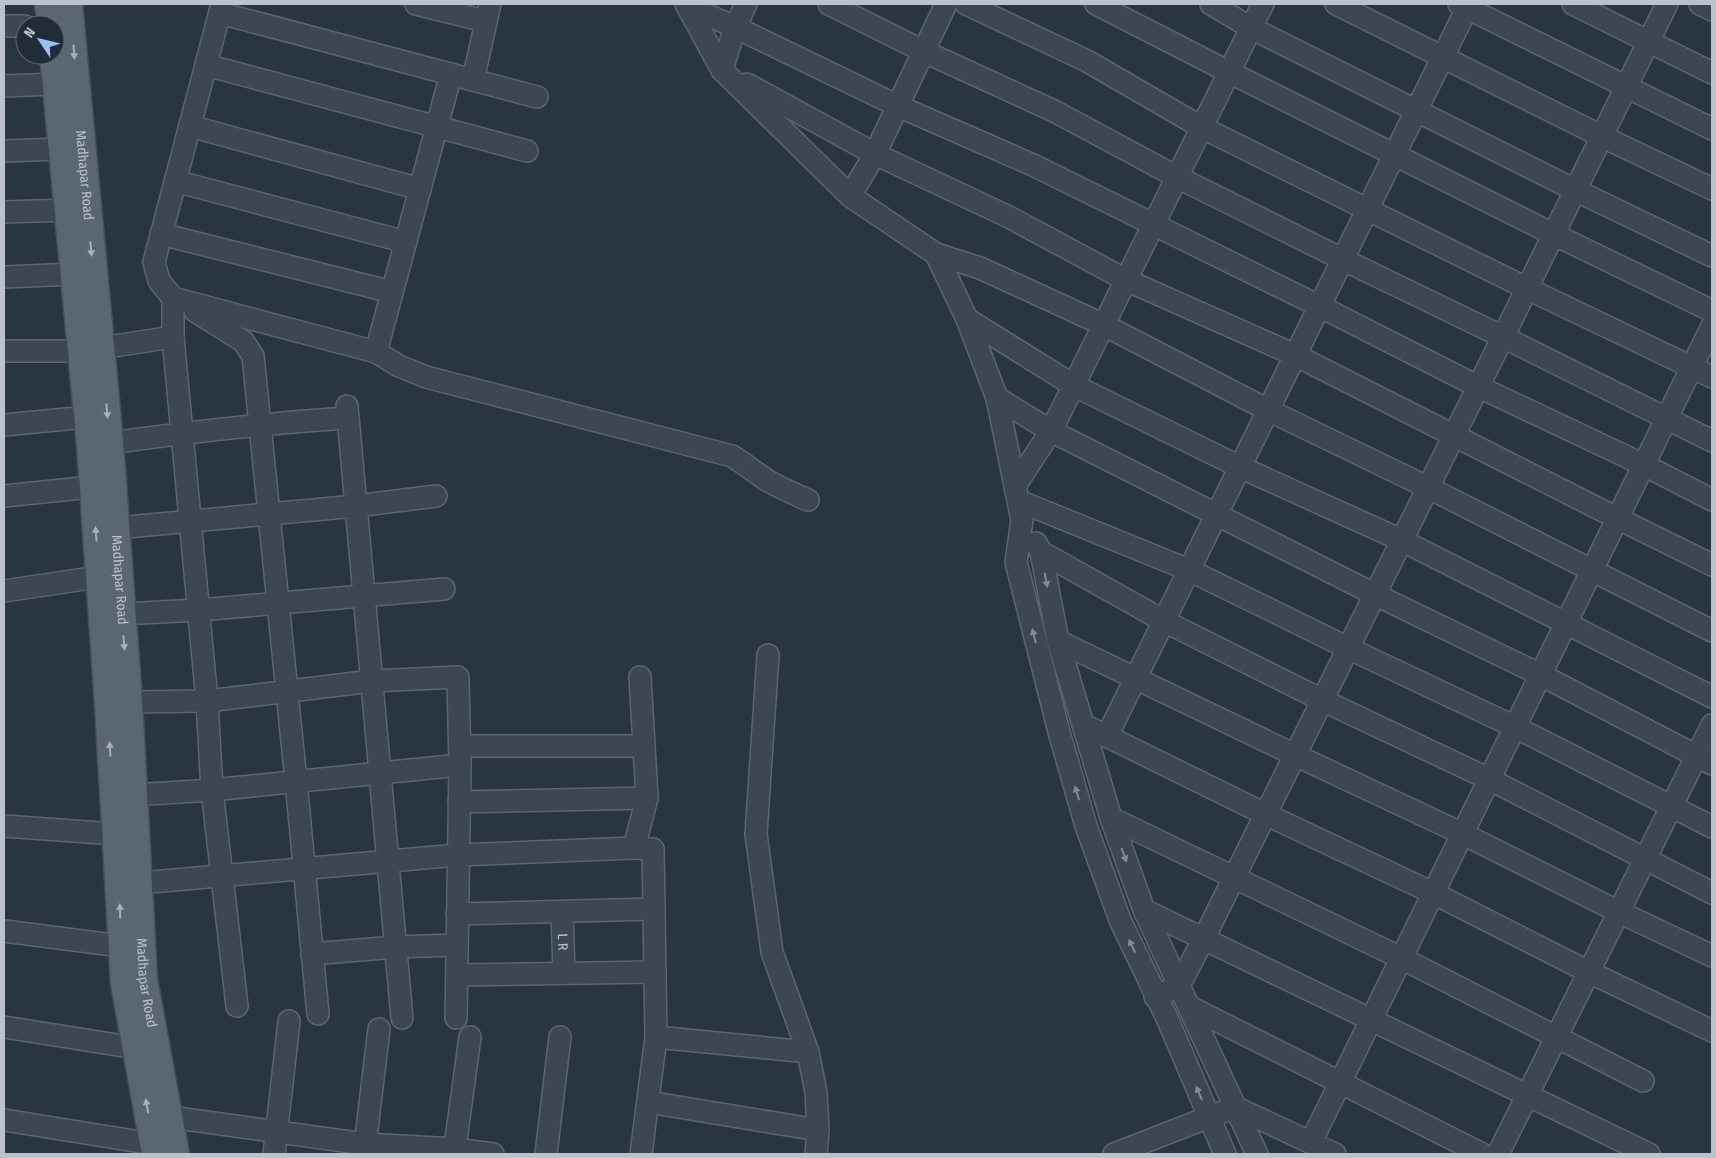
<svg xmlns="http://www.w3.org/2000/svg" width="1716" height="1158" font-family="'Fira Sans Condensed',sans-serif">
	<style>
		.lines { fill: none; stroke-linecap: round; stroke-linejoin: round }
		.minor-casing { stroke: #5c6570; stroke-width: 24 }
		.major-casing { stroke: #47505c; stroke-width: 29 }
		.minor { stroke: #3d4753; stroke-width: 21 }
		.major { stroke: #5b6673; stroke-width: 26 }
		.oneway { fill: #a8b0ba }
		.oneway2 { fill: #828b96 }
		.labels { text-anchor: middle; stroke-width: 4.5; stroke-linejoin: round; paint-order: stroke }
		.street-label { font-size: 14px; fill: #bbc2cc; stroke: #222c38 }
	</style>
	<rect width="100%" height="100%" fill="#293543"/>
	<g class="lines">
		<!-- minor casing -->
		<g class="minor-casing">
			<g id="minor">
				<path d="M222 4 154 262 159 281 173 298 376 352 399 366 426 377 732 456C745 464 756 473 768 481 781 488 794 494 808 500"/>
				<path d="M416 4 485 21"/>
				<path d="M686 4 722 70 850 196 936 254 967 319 997 398 1022 520 1016 562 1059 732 1086 826 1120 920 1167 1018 1225 1154"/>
				<path d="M829 4 923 51 1056 112 1177 177 1342 259 1503 337 1712 441"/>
				<path d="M966 4 1087 61 1201 127 1526 288 1712 377"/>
				<path d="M1096 4 1229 72 1553 234 1712 311"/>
				<path d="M1211 4 1251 28 1575 190 1712 256"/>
				<path d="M1336 4 1601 136 1712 189"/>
				<path d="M1459 4 1712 129"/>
				<path d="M1573 4 1712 73"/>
				<path d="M1700 4 1712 10"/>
				<path d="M687 6 735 27 898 106 1033 165 1319 306 1477 386 1644 465 1712 500"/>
				<path d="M220 13 537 97"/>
				<path d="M4 26H25"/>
				<path d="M206 65 527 151"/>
				<path d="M722 70 735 27 746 4"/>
				<path d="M473 80 490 4"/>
				<path d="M747 84 875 154 1009 217 1126 280 1295 355 1617 518 1712 565"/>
				<path d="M4 86 55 84"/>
				<path d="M190 126 420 189"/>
				<path d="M4 151 61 149"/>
				<path d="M175 181 406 242"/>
				<path d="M850 196 875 154 946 4"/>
				<path d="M4 212 68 210"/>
				<path d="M161 234 392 292"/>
				<path d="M936 254 980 268 1104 325 1268 410 1427 487 1712 631"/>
				<path d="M4 277 75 274"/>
				<path d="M173 298V337L207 701 212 790 237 1006"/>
				<path d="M195 311 243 341 253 356 296 781 318 1014"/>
				<path d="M967 319 1073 385 1240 467 1401 540 1712 697"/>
				<path d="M101 348 173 337"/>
				<path d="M4 351H82"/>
				<path d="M376 352 451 74"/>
				<path d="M997 398 1051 431 1374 594 1541 675 1712 764"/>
				<path d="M347 406 402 1018"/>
				<path d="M4 425 87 417"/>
				<path d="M110 443C190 432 268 423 348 418"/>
				<path d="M1015 486 1051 431 1263 4"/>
				<path d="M4 496 92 487"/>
				<path d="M1019 501 1189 570 1348 648 1515 727 1712 827"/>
				<path d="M116 528 356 506 436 496"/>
				<path d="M1036 543 1041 552 1058 641 1111 818 1144 910 1257 1154"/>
				<path d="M1041 552 1164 621 1322 700 1489 779 1712 893"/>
				<path d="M4 591 98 577"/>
				<path d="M122 614 199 610 444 589"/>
				<path d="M1058 641 1295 755 1463 834 1619 912 1712 956"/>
				<path d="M768 655 756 834 772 952 808 1052 816 1092 818 1130 816 1154"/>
				<path d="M640 677 647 798 634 848 653 849 656 1037 641 1154"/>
				<path d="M129 702 207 701 372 681 458 677 460 765 456 1018"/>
				<path d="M1084 725 1265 814 1433 893 1589 972 1712 1031"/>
				<path d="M1107 736 1469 4"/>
				<path d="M460 746H644"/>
				<path d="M134 795 212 790 460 765"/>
				<path d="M459 802 647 798"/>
				<path d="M1111 818 1401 958 1643 1081"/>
				<path d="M4 826 115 834"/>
				<path d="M140 883 458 855 634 848"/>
				<path d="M1144 910 1649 1154"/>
				<path id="s1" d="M562 912 564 973"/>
				<path d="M457 914 654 909"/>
				<path d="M4 931 121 946"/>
				<path d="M312 954 395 947 457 945"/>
				<path d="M457 975 655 972"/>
				<path d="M1155 997 1179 986 1204 938 1503 337 1667 4"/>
				<path d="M1190 1007 1482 1154"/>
				<path d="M4 1027 136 1048"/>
				<path d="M656 1037 808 1052"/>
				<path d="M648 1102 818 1130"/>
				<path d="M170 1117 365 1144 455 1149 493 1154"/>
				<path d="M4 1120 153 1144"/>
				<path d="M1311 1142 1712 326"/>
				<path d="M274 1154 289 1021"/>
				<path d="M364 1154 379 1029"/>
				<path d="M454 1154 470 1037"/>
				<path d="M546 1154 560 1037"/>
				<path d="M1114 1154 1235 1107 1335 1154"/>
				<path d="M1498 1154 1712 725"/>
			</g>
		</g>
		<!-- major casing -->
		<g class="major-casing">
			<g id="major">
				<path d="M48 4 51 25"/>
				<path id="s2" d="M69 4 110 443 129 702 144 980 176 1154"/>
				<path d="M53 55 90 445 108 703 124 983 155 1154"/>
			</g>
		</g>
		<!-- minor -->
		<use href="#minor" class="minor"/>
		<!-- major -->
		<use href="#major" class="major"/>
	</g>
	<!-- one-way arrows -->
	<defs><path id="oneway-solid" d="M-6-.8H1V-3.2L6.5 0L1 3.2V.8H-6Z" transform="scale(1.25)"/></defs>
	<g class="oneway">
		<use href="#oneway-solid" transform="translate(74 52) rotate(86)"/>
		<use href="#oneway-solid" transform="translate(91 249) rotate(85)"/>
		<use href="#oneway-solid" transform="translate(107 411) rotate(85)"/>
		<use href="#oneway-solid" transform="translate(96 534) rotate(-94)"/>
		<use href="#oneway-solid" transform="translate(124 643) rotate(86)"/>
		<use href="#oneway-solid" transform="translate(110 749) rotate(-93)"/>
		<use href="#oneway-solid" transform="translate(120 911) rotate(-92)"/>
		<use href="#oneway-solid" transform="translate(147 1106) rotate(-101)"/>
	</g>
	<g class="oneway2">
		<use href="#oneway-solid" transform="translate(1046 580) rotate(79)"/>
		<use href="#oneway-solid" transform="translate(1034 636) rotate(-104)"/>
		<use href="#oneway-solid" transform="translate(1077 793) rotate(-107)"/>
		<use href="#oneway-solid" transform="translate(1124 855) rotate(70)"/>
		<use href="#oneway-solid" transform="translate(1132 946) rotate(-115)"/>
		<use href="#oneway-solid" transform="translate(1199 1093) rotate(-113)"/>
	</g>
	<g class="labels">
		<!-- street labels -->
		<g class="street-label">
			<text dy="5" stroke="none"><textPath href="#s2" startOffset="172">Madhapar Road</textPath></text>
			<text dy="5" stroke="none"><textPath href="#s2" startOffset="578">Madhapar Road</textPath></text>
			<text dy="5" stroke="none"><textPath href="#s1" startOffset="30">L R</textPath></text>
			<text dy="5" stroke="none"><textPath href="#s2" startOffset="982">Madhapar Road</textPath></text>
		</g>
	</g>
	<!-- border -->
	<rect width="1716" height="1158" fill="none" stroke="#bbc2cc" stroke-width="10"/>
	<!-- north arrow -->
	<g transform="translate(40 40) rotate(305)"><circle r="24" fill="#222c38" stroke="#5f6873"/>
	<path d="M0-4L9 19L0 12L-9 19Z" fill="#97c0f5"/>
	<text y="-8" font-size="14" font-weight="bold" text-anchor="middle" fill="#bbc2cc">N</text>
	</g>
</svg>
